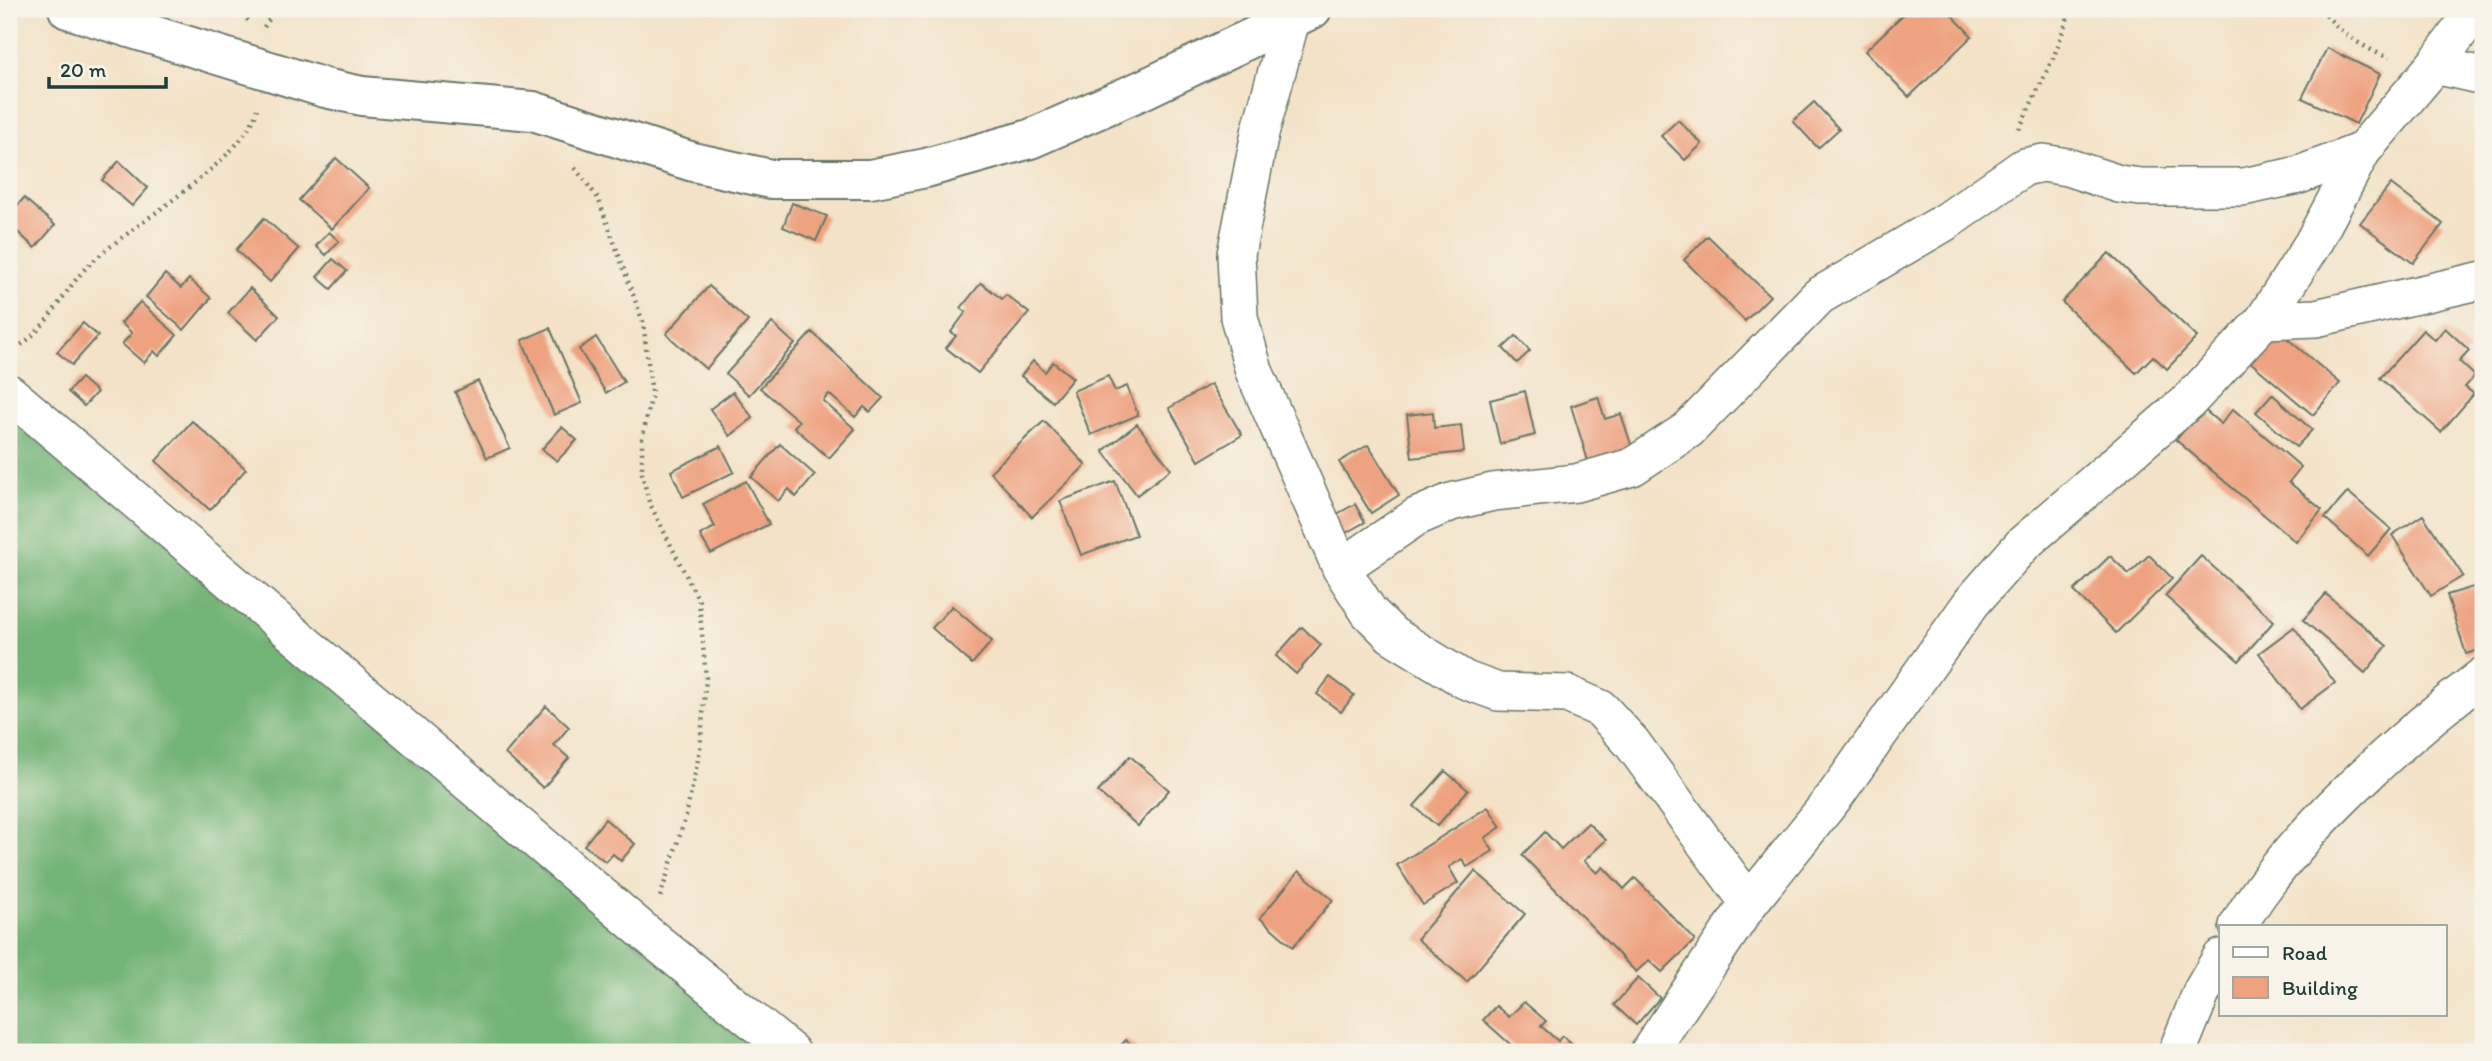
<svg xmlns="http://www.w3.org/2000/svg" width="2492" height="1061" font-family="Itim,sans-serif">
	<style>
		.forest { fill: #72b376; stroke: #487855; stroke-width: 2 }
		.building { fill: #eea280 }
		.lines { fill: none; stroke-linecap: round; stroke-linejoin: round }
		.street-casing { stroke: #697767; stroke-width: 40 }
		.secondary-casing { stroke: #697767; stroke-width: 42 }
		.path { stroke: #697767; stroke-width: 4.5; stroke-dasharray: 2 5; stroke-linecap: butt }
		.street { stroke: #fff; stroke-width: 37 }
		.secondary { stroke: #fff; stroke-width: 38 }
	</style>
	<rect width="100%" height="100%" fill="#f7f3e8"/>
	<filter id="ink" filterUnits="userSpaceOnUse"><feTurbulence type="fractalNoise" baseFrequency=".0143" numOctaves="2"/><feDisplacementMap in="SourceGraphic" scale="14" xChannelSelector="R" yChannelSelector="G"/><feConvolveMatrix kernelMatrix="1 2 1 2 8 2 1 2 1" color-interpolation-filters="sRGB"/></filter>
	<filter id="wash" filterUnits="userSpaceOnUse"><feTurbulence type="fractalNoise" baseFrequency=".00686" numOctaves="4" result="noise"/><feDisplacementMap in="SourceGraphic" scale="28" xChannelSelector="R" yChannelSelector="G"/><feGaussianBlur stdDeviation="1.57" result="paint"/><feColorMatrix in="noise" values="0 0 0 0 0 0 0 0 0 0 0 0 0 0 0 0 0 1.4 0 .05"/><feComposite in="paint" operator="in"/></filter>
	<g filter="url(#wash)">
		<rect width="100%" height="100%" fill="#f3e2c7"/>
		<!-- forest -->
		<path class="forest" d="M9 409 766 1052H9Z"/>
		<g id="blocks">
			<!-- building -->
			<g class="building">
				<path d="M1909 9H1946L1972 36 1909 97 1865 51Z"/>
				<path d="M2327 48 2380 74 2356 124 2302 98Z"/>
				<path d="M1814 102 1839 129 1818 148 1793 121Z"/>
				<path d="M1678 120 1702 144 1685 160 1661 136Z"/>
				<path d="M336 158 369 188 332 229 299 200Z"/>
				<path d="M119 161 148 188 132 206 102 180Z"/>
				<path d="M2391 184 2443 224 2413 263 2360 223Z"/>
				<path d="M24 198 55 225 35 248 9 224V215Z"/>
				<path d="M792 203 827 216 816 241 783 227Z"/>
				<path d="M264 218 299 249 270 282 236 250Z"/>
				<path d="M329 232 339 241 326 255 316 246Z"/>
				<path d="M1708 236 1770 296 1745 321 1684 260Z"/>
				<path d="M2109 253 2197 337 2167 369 2153 356 2136 373 2062 302Z"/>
				<path d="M333 259 347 271 331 289 317 277Z"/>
				<path d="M165 274 181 288 189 279 211 298 184 330 146 297Z"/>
				<path d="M981 283 1002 299 1006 295 1029 313 978 373 946 348 956 336 951 332 966 312 961 308Z"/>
				<path d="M709 286 748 321 706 369 666 334Z"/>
				<path d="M250 288 279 316 257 340 228 313Z"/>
				<path d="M140 302 177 335 159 356 154 351 144 363 122 344 132 333 121 323Z"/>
				<path d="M83 323 98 336 72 365 57 352Z"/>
				<path d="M772 323 795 344 749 395 726 374Z"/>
				<path d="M550 328 582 403 554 415 522 340Z"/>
				<path d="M2445 328 2469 350 2459 361 2475 376 2465 387 2474 394 2441 432 2380 378 2423 330 2435 340Z"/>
				<path d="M2276 329 2340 383 2313 415 2249 361Z"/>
				<path d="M812 332 883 398 870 412 864 407 855 417 829 394 823 401 855 429 829 458 794 427 799 421 760 388Z"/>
				<path d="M1516 336 1530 351 1517 363 1503 348Z"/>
				<path d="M596 337 624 382 606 393 579 349Z"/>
				<path d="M1033 361 1045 372 1053 362 1073 378 1053 402 1021 376Z"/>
				<path d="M1108 376 1115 391 1127 386 1138 415 1091 435 1073 391Z"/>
				<path d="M81 378 97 392 84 406 68 392Z"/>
				<path d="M478 381 510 448 487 458 455 392Z"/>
				<path d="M1211 384 1242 435 1199 461 1169 408Z"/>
				<path d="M1525 391 1535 435 1500 444 1490 400Z"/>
				<path d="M733 392 753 418 730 436 710 409Z"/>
				<path d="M2272 394 2312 430 2296 447 2256 412Z"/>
				<path d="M1598 397 1605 419 1621 414 1633 450 1589 464 1571 406Z"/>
				<path d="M2202 408 2221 424 2233 409 2301 467 2289 482 2322 510 2296 542 2176 440Z"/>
				<path d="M1433 412 1434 428 1461 425 1464 452 1412 458 1407 415Z"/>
				<path d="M192 421 246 469 210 510 156 461Z"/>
				<path d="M1044 421 1086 465 1032 517 990 472Z"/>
				<path d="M1137 424 1171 469 1137 495 1103 451Z"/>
				<path d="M562 427 577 440 557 461 542 449Z"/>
				<path d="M780 444 815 475 796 497 789 489 778 501 751 477Z"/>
				<path d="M1368 445 1399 495 1371 513 1339 462Z"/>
				<path d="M721 446 734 472 683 497 671 471Z"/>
				<path d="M746 481 769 524 711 554 700 535 715 527 703 504Z"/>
				<path d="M1115 481 1136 535 1081 555 1060 501Z"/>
				<path d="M2348 492 2391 529 2368 556 2325 518Z"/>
				<path d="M1355 504 1365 522 1340 536 1330 518Z"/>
				<path d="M2423 515 2463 576 2431 596 2392 535Z"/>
				<path d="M2149 555 2172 578 2116 633 2074 591 2110 556 2129 574Z"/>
				<path d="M2201 556 2274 621 2239 661 2165 596Z"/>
				<path d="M2483 584V649L2466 654 2447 595Z"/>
				<path d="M2326 594 2387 646 2365 673 2303 620Z"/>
				<path d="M952 606 992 641 972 664 932 628Z"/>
				<path d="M1302 627 1321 645 1296 674 1276 656Z"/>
				<path d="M2294 627 2335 683 2300 709 2259 653Z"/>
				<path d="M1330 677 1354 695 1341 712 1317 694Z"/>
				<path d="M546 706 569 727 554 745 569 758 543 788 505 754Z"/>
				<path d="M1130 756 1169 790 1138 826 1098 792Z"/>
				<path d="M1445 771 1468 790 1437 826 1414 806Z"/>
				<path d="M1488 807 1501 827 1485 838 1493 851 1467 867 1462 859 1449 867 1458 883 1423 905 1397 865Z"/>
				<path d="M605 819 635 844 621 861 613 854 606 862 584 845Z"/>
				<path d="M1588 823 1606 840 1584 861 1597 873 1603 867 1624 889 1635 878 1695 940 1662 972 1649 960 1636 972 1522 855 1545 832 1561 849Z"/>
				<path d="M1299 871 1333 900 1293 947 1260 918Z"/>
				<path d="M1475 871 1525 914 1467 982 1417 939Z"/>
				<path d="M1638 978 1660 998 1636 1025 1614 1005Z"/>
				<path d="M1524 1002 1546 1021 1541 1026 1558 1041 1562 1036 1581 1052H1519L1483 1020 1496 1006 1509 1017Z"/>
				<path d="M1126 1040 1139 1052H1115Z"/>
			</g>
		</g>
	</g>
	<g filter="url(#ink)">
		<use href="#blocks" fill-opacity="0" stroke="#697767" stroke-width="2"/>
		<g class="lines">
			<!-- street casing -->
			<g class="street-casing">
				<g id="street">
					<path d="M1291 20 1260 133 1236 254 1239 317 1254 371 1341 568 1369 612 1392 635 1465 680 1498 692 1567 694 1601 709 1632 743 1749 903"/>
					<path d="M2435 65 2483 76"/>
					<path d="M2264 320 2316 318 2483 280"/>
					<path d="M9 393 648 935 791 1052"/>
					<path d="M1341 568 1416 517 1451 502 1493 492 1576 483 1632 467 1688 430 1819 296 1947 221 2024 167 2043 163 2067 167 2119 184 2140 187H2243L2299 175 2362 151"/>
					<path d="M2238 926C2288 838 2402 737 2483 676"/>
					<path d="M1649 1052 1749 903 1835 796 1972 602 2023 544 2190 400 2264 320 2313 243 2362 151 2435 65 2476 9"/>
					<path d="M2177 1052 2202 991 2221 958"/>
				</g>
			</g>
			<!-- secondary casing -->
			<g class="secondary-casing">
				<path id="secondary" d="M68 9 325 88 362 96 533 111 693 162 771 179H870L926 168 1030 139 1142 90 1312 9"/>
			</g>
			<!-- path -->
			<g class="path">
				<path d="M237 9 250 22"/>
				<path d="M2322 9C2337 32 2364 48 2389 58"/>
				<path d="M264 27 276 9"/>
				<path d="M2019 129 2054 56 2071 9"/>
				<path d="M575 168 598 198 643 322 652 394 642 439V473L649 502 699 601 706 678 700 750 686 816 660 897"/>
				<path d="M9 352C48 332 58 297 87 267 125 228 247 160 257 109"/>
			</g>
			<!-- street -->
			<use href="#street" class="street"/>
			<!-- secondary -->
			<use href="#secondary" class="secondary"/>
		</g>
	</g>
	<!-- margin -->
	<rect width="2492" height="1061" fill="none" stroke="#f7f3e8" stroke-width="35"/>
	<!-- legend -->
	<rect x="2219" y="925" width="228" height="91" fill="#f7f3e8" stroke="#a1aaa0" stroke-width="2"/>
	<rect x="2233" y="947" width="35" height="10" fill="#ffffff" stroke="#a1aaa0" stroke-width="2"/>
	<text x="2282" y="960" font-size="21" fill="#1f3d34">Road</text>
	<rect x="2233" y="977" width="35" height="21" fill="#eea280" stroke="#a1aaa0" stroke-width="2"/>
	<text x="2282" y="995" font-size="21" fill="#1f3d34">Building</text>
	<!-- scale -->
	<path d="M49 77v10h117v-10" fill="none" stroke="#1f3d34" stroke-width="3.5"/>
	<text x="60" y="77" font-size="21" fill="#1f3d34" stroke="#f7f3e8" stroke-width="5" paint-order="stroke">20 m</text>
</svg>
